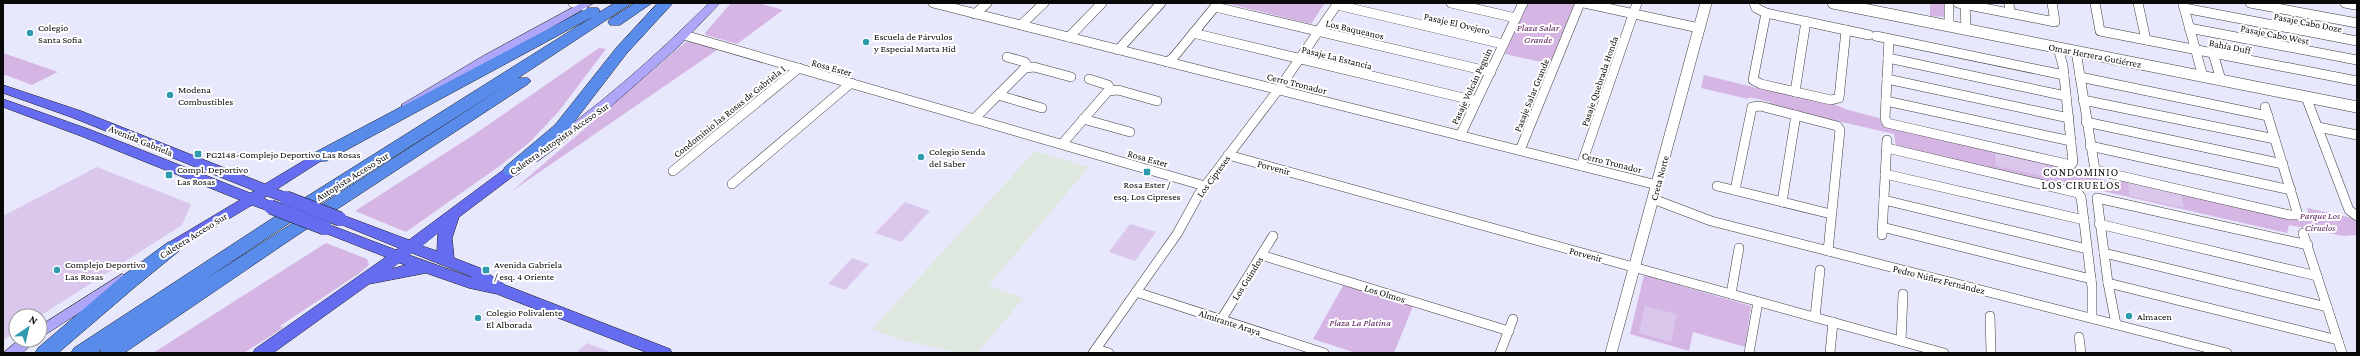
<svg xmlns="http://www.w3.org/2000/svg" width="2360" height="356" font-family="'Crimson Pro',serif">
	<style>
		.industrial { fill: #dee8df }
		.green { fill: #d5b5e4 }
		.pitch { fill: #dbc6ec }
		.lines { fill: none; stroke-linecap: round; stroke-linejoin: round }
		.minor-casing { stroke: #3d3d3d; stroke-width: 10 }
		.tertiary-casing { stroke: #3d3d3d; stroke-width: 12 }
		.secondary-casing { stroke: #2c2c2c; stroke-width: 1 }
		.primary-casing { stroke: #1b1b1b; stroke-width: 1 }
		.motorway-casing { stroke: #1b1b1b; stroke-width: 1 }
		.minor { stroke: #fff; stroke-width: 9 }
		.tertiary { stroke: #fff; stroke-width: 11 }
		.secondary { fill: #aea7f9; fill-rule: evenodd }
		.primary { fill: #666cef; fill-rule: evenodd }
		.motorway { fill: #598bea; fill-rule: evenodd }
		.primary-bridge-casing { stroke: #1b1b1b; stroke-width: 15; stroke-linecap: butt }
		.primary-bridge { stroke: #666cef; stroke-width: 14 }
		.poi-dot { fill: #2d9aae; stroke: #fff; stroke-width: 1.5 }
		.labels { text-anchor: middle; stroke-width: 4; stroke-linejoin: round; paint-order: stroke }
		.street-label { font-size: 10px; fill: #0a0a0a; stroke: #fff }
		.poi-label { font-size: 10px; fill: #0a0a0a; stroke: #fff; text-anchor: start }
		.park-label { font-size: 10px; font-style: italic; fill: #5b205b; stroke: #fff }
		.neighbourhood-label { font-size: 11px; letter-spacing: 1px; fill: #0a0a0a; stroke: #fff }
	</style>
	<rect width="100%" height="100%" fill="#e8e8fd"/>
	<!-- industrial -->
	<path class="industrial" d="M1035 151 1089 167 988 286 1024 298 977 353H959L898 339 872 329Z"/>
	<!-- green -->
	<g class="green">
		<path d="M731 3H759L783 10 737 44 706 35 705 33Z"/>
		<path d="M1225 3H1325L1311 24Z"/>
		<path d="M1526 3 1574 4 1550 64 1505 54Z"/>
		<path d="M1930 3 1944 4V17L1930 16Z"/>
		<path d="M688 40 717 50 512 191Z"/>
		<path d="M599 48 606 49 559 111 531 141 501 165 406 232 355 211 475 134Z"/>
		<path d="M3 53 58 72 32 85 3 74Z"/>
		<path d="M1704 75 1769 91V89L1832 103 1845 109 1879 118 1882 123 2055 164 2056 169 2117 183 2116 177 2301 218 2309 216 2307 208 2357 219V235L2343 236 2289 225 2287 233 2063 182 2060 185 1896 147 1894 134 1771 106 1770 102 1749 97 1748 99 1701 88Z"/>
		<path d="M326 243 367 259 369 265 361 272 280 326 283 328 244 353H153Z"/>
		<path d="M1644 275 1751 306 1745 347 1693 332 1689 351 1630 334Z"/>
		<path d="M1344 284 1413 306 1394 353H1356L1313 339Z"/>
	</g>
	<!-- pitch -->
	<g class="pitch">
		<path d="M1995 153 2045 164 2047 177 1996 166Z"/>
		<path d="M97 167 191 204 182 225 40 316H16V332L3 340V216Z"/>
		<path d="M2127 182 2181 194 2184 208 2130 196Z"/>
		<path d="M905 202 930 211 901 242 875 233Z"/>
		<path d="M1130 224 1156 232 1135 261 1109 252Z"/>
		<path d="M852 258 869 264 845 290 828 284Z"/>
		<path d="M1645 306 1677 314 1671 342 1639 333Z"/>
		<path d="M587 343 613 353H576Z"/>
	</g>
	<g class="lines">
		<!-- minor casing -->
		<g class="minor-casing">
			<g id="minor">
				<path d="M573 3 583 6"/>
				<path d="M933 3 1657 185"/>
				<path d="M1451 3 1516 18"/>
				<path d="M1584 3 1699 28"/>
				<path d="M1754 3 1756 8 1766 13 1869 35"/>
				<path d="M1949 3V26"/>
				<path d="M1958 3 2055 22 2052 3"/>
				<path d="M1965 3 1966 30"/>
				<path d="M2009 3 2010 13"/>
				<path d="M2095 3 2100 31 2357 81"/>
				<path d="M2138 3 2146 40"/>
				<path d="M2250 3 2357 23"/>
				<path d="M2345 3 2355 5"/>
				<path d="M2183 4 2203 77"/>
				<path d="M1337 5 1503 44"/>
				<path d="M1215 7 1491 72"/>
				<path d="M2184 8 2357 41"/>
				<path d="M1766 13 1753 80 1761 84 1831 100 1839 98 1846 30"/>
				<path d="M975 14 987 3"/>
				<path d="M1021 25 1044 3"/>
				<path d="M2189 28 2357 60"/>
				<path d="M1193 33 1476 101"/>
				<path d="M684 35 1205 186"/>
				<path d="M1876 36 2064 75"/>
				<path d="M1069 37 1102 3"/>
				<path d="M1889 39 1885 118 1887 123 2071 165 2073 162 2063 66 2058 48"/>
				<path d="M1118 50 1161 3"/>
				<path d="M2076 51 2095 170 2290 215H2298L2265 107"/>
				<path d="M2213 53 2221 80"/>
				<path d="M1007 57 1025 62 1028 67"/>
				<path d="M1888 58 2066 96"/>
				<path d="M1167 62 1173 58 1218 3"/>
				<path d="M2080 77 2268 116"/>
				<path d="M1089 79 1108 85 1111 90"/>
				<path d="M1887 79 2069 118"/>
				<path d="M1795 92 1806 21"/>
				<path d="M998 95 1042 108"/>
				<path d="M2306 97 2349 210 2357 216"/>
				<path d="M2083 100 2275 139"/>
				<path d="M1886 101 2071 141"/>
				<path d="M974 119 1025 68 1034 67 1071 77"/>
				<path d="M1083 119 1130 132"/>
				<path d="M2086 122 2283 164"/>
				<path d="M2318 127 2357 135"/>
				<path d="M1460 136 1523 3"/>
				<path d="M1062 144 1108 91 1118 90 1157 101"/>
				<path d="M2090 146 2291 190"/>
				<path d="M1887 148 2078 193 2081 197 2092 287V318"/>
				<path d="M1520 150 1580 3"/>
				<path d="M1228 155 1944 353"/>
				<path d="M1581 166 1637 3"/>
				<path d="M673 171 799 68"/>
				<path d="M1885 174 2084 220"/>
				<path d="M732 184 851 83"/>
				<path d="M1717 186 1831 214"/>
				<path d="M1735 190 1752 107 1760 106 1837 126 1840 130 1828 251"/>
				<path d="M1653 199 1711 221 2227 353"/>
				<path d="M1884 200 2087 249"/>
				<path d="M1782 202 1796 115"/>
				<path d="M2099 224 2317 276"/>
				<path d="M1882 227 2091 279"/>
				<path d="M2303 233 2342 353"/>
				<path d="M1882 235 1887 140"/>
				<path d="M2104 253 2327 307"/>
				<path d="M1261 255 1509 331"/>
				<path d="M2108 283 2338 340"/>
				<path d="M1136 292 1324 353"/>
				<path d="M1731 294 1739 248"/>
				<path d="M1990 316 1991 353"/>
				<path d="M1815 317 1820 270"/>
				<path d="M1221 320 1273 236"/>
				<path d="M2116 324 2108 283 2097 198 2308 245"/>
				<path d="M2079 337 2081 353"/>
				<path d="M1901 341 1903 294"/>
				<path d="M1096 349 1109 353"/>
				<path d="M1093 353 1177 234 1199 194 1278 90 1338 3"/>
				<path d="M1500 353 1513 319"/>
				<path d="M1749 353 1758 302"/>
				<path d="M1830 353 1833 322"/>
			</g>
		</g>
		<!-- tertiary casing -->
		<g class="tertiary-casing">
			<g id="tertiary">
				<path d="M1833 3 2357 107"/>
				<path d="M1611 353 1706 3"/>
			</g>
		</g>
		<!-- secondary casing -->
		<g class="secondary-casing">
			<g id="secondary">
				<path d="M581 3H594L411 108 407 109 401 105 483 56Z"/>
				<path d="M709 3H720L677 48 610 107 538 161H528L527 158 528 155C594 111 653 59 709 3Z"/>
				<path d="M122 274 127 276 129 279 127 282 40 338V326Z"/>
				<path d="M19 340H37L22 353H3Z"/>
			</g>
		</g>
		<!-- primary casing -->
		<g class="primary-casing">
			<g id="primary">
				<path d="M3 85 81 111 265 184 315 154H325L327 157 277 189 291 195 293 198 291 201 286 203 267 196 263 198 276 204 278 207 276 210 271 212 252 205 173 252 168 251 166 247 168 243 240 200 81 136 3 107V99L91 130 250 193 255 191 71 117 3 93Z"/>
				<path d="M511 167 518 171 516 174 459 217 452 238 454 258 480 268 505 285 670 349 672 353H648L497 294 469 288 426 273 369 284 273 353H253L255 349 386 257 320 231 318 228 320 225H330L396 250 399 248 335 222 333 219 335 216H345L409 240 506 168ZM438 233 437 251 422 246ZM412 253 470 276 473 278 409 255ZM399 263 406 265 391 269Z"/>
			</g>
		</g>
		<!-- motorway casing -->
		<g class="motorway-casing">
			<g id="motorway">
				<path d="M615 3H632L518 78H528L531 81 528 84 293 238 124 353H99L101 349 96 353H71L74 348 279 214 594 16 326 161H314L312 157 314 153 588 8H598L600 11 598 13ZM510 83 203 281 291 222Z"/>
				<path d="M635 3H652L620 25H610L608 22 610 19Z"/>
				<path d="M658 3H673L627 53 567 131 517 175H505L503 171 505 167 555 125 617 47Z"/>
				<path d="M173 241 179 243 182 247 179 251 135 287 58 353H35L38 348 121 277 167 243Z"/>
			</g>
		</g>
		<!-- minor -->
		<use href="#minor" class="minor"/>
		<!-- tertiary -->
		<use href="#tertiary" class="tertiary"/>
		<!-- secondary -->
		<use href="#secondary" class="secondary"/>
		<!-- primary -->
		<use href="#primary" class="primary"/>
		<!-- motorway -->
		<use href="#motorway" class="motorway"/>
		<!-- primary-bridge casing -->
		<g class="primary-bridge-casing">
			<g id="primary-bridge">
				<path d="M286 198 340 219"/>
				<path d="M271 207 325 228"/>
			</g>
		</g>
		<!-- primary-bridge -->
		<use href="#primary-bridge" class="primary-bridge"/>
	</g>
	<!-- markers -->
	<g class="poi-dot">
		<circle cx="30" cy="33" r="4"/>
		<circle cx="866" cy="42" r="4"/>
		<circle cx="170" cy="95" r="4"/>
		<rect x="194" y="150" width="8" height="8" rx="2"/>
		<circle cx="921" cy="157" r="4"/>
		<rect x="1143" y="168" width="8" height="8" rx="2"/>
		<rect x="165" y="171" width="8" height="8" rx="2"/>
		<circle cx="57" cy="270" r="4"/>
		<rect x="482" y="266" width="8" height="8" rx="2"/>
		<circle cx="2129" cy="316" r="4"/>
		<circle cx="478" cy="318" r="4"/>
	</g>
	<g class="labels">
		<!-- street labels -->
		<g class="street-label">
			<text transform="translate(2308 22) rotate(11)" y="4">Pasaje Cabo Doze</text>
			<text transform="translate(1457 23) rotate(13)" y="4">Pasaje El Ovejero</text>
			<text transform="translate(1355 29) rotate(13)" y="4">Los Baqueanos</text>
			<text transform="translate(2275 34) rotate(11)" y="4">Pasaje Cabo West</text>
			<text transform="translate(2230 46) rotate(11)" y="4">Bahía Duff</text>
			<text transform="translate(2095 55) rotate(11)" y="4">Omar Herrera Gutiérrez</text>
			<text transform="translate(1337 57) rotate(14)" y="4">Pasaje La Estancia</text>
			<text transform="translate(832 67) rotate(16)" y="4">Rosa Ester</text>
			<text transform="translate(1599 81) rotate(-71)" y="4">Pasaje Quebrada Honda</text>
			<text transform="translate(1297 83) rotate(14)" y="4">Cerro Tronador</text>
			<text transform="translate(1471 86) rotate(-65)" y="4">Pasaje Volcán Peguin</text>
			<text transform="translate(1531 95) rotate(-68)" y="4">Pasaje Salar Grande</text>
			<text transform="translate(729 111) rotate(-39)" y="4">Condominio las Rosas de Gabriela 1</text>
			<text transform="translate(559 138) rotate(-35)" y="4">Caletera Autopista Acceso Sur</text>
			<text transform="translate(141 140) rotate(22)" y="4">Avenida Gabriela</text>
			<text transform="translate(1148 158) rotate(16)" y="4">Rosa Ester</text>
			<text transform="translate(1612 162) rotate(14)" y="4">Cerro Tronador</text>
			<text transform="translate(1274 167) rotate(15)" y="4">Porvenir</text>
			<text transform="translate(352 176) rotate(-32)" y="4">Autopista Acceso Sur</text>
			<text transform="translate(1213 176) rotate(-54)" y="4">Los Cipreses</text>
			<text transform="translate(1659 178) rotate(-75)" y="4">Creta Norte</text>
			<text transform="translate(193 235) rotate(-32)" y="4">Caletera Acceso Sur</text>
			<text transform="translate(1586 254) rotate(15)" y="4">Porvenir</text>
			<text transform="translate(1247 278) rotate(-58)" y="4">Los Guindos</text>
			<text transform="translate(1939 279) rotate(14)" y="4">Pedro Núñez Fernández</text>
			<text transform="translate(1385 293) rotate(17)" y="4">Los Olmos</text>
			<text transform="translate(1230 322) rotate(18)" y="4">Almirante Araya</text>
		</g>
		<!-- poi labels -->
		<g class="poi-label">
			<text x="38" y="31">Colegio<tspan x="38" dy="12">Santa Sofia</tspan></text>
			<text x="874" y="40">Escuela de Párvulos<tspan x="874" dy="12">y Especial Marta Hid</tspan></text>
			<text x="178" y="93">Modena<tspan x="178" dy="12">Combustibles</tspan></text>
			<text x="929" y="155">Colegio Senda<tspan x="929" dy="12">del Saber</tspan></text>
			<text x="206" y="158">PG2148-Complejo Deportivo Las Rosas</text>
			<text x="177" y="173">Compl. Deportivo<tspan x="177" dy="12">Las Rosas</tspan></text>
			<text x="1147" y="188" text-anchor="middle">Rosa Ester /<tspan x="1147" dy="12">esq. Los Cipreses</tspan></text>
			<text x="65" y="268">Complejo Deportivo<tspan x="65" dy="12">Las Rosas</tspan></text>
			<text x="494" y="268">Avenida Gabriela<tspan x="494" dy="12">/ esq. 4 Oriente</tspan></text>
			<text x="486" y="316">Colegio Polivalente<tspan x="486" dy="12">El Alborada</tspan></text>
			<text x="2137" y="320">Almacen</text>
		</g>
		<!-- park labels -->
		<g class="park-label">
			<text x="1538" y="31">Plaza Salar<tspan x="1538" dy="12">Grande</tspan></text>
			<text x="2320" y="219">Parque Los<tspan x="2320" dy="12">Ciruelos</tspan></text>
			<text x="1360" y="326">Plaza La Platina</text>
		</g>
		<!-- neighbourhood labels -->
		<g class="neighbourhood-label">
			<text x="2081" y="176">CONDOMINIO<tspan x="2081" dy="13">LOS CIRUELOS</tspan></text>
		</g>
	</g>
	<!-- border -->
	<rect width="2360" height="356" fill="none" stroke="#0a0a0a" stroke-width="8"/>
	<!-- north arrow -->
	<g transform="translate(28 328) rotate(34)"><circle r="19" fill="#ffffff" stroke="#9d9d9d"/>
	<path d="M0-3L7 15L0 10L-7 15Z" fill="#2d9aae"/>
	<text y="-6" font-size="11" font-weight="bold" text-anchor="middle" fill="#0a0a0a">N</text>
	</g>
</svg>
